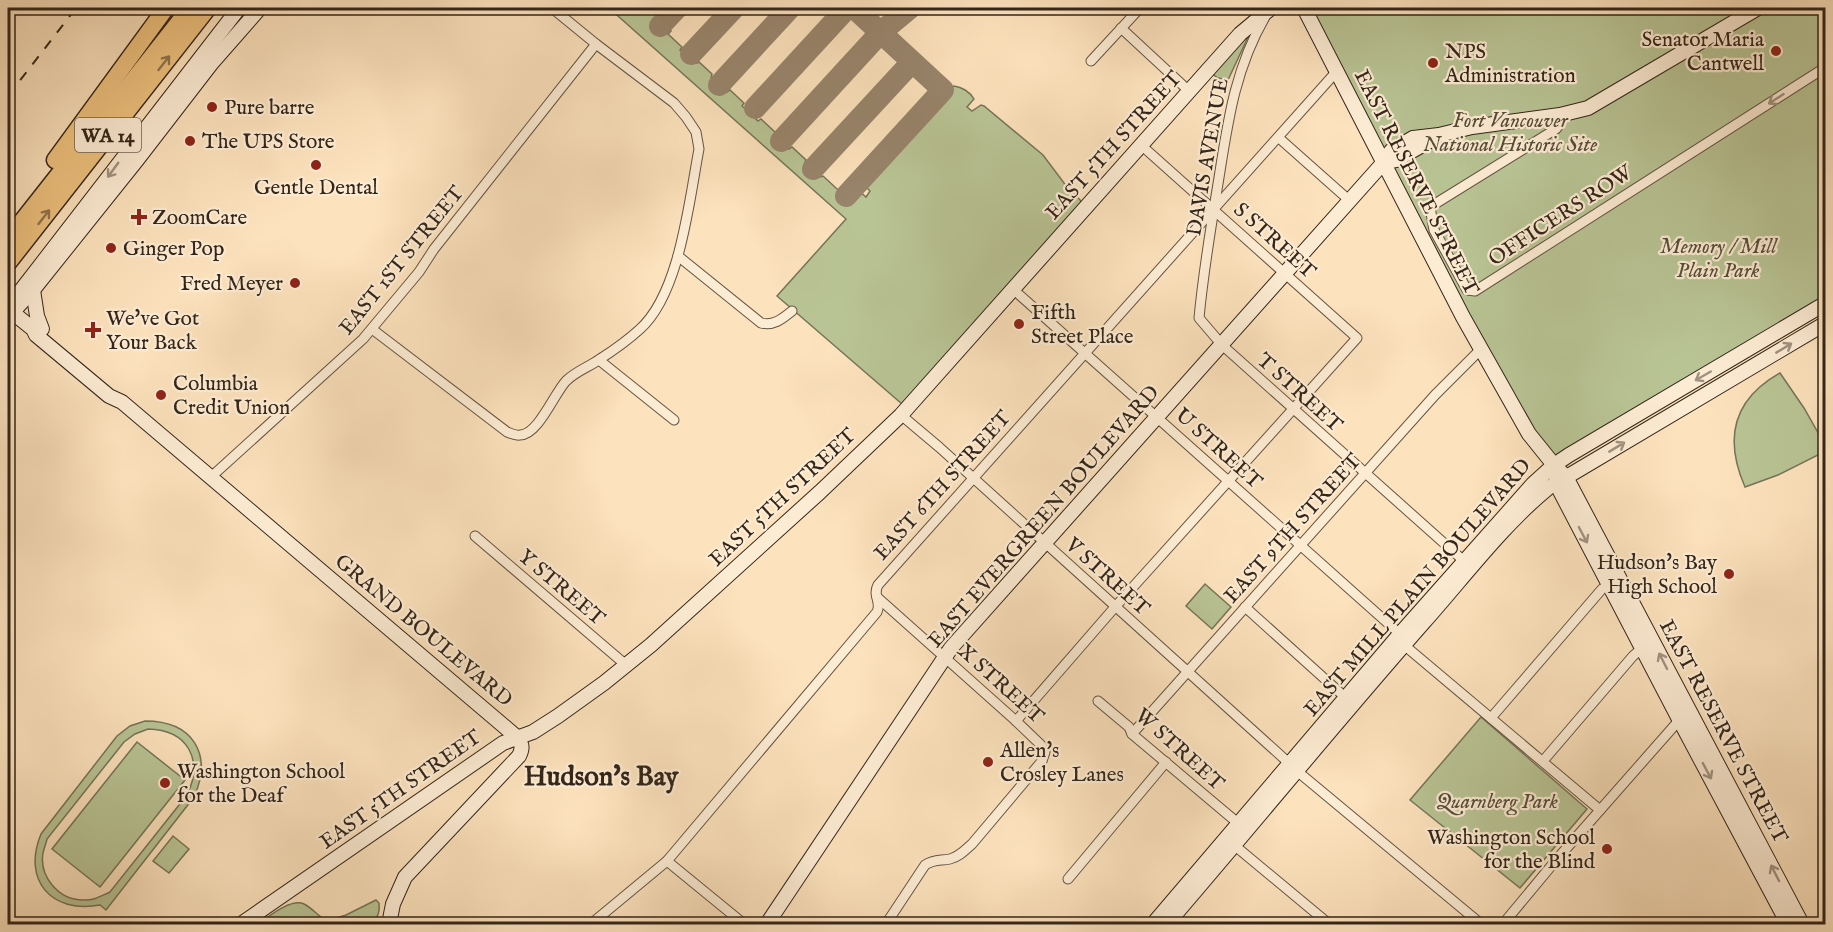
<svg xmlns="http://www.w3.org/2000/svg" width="1833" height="932" font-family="'IM FELL English',serif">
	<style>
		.green { fill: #b9c495; stroke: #767457; stroke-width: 1.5; fill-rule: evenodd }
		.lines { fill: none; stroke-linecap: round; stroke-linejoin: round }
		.taxiway { stroke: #98846b; stroke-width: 22 }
		.street-casing { stroke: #655442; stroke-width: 11 }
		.secondary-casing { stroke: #332519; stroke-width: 16 }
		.highway-casing { stroke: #332519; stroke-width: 19 }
		.street { stroke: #fdecd4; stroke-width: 9 }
		.secondary { stroke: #fdecd4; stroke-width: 14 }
		.highway { stroke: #eec17e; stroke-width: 16 }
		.rail { stroke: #332519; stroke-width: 2; stroke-dasharray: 10 10; stroke-linecap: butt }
		.oneway { stroke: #90734c }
		.oneway2 { stroke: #a29280 }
		.poi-dot { fill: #8f2418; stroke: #fdecd4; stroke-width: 2 }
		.labels { text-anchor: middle; stroke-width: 4.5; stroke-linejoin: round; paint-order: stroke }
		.shield { fill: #fdecd4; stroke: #706151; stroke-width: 1.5 }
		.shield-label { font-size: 20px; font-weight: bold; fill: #332519 }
		.poi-label { font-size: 21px; fill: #332519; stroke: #fdecd4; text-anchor: start }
		.park-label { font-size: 21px; font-style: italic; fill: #544d38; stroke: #fdecd4 }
		.street-label { font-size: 21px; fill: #332519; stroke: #fdecd4 }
		.district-label { font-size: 27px; font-weight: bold; fill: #332519; stroke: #fdecd4 }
	</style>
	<rect width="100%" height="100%" fill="#fce2bd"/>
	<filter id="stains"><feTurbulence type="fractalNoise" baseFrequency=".00333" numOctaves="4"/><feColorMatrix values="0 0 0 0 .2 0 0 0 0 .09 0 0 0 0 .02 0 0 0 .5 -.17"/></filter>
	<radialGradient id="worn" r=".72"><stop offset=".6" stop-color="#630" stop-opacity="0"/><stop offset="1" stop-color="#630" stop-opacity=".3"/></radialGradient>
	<!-- green -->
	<g class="green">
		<path d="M609 8H659L665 14 658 24 662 29 667 27 671 31 668 34 682 47 680 50 697 63 699 62 712 74 711 78 727 92 730 90 744 103 742 106 758 121 761 119 775 132 774 136 789 149 792 147 806 160 805 162 820 177 823 176 848 199 858 190 866 197 870 191 863 184 954 86C962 87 970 92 974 99L967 107 972 111 981 105 984 106 1043 155 1064 183 1081 201 1080 207 902 404 777 296 846 219Z"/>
		<path d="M1304 8H1825V303L1557 458 1529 434Z"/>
		<path d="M1249 35 1228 80 1218 78 1211 73Z"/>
		<path d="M1780 373 1804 408 1825 445 1822 453 1778 475 1745 487C1724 439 1732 400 1780 373Z"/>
		<path d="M1205 584 1231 607 1212 629 1186 606Z"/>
		<path d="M1481 717 1587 809 1520 888 1410 800Z"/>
		<path d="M145 721C193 721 213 754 194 797L106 910 100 905C51 914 22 880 41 834L117 736 130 726ZM148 729C188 730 204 760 187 795L110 892C101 896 93 901 83 900 59 900 39 877 43 853 44 848 46 844 47 839L124 742 135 734Z"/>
		<path d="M137 742 185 780 100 887 52 849Z"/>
		<path d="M173 836 189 849 169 873 153 861Z"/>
		<path d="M376 900 379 903C380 916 377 919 366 924H258C268 917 291 898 304 904 312 908 318 916 327 921L346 915Z"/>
	</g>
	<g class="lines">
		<!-- taxiway -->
		<g class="taxiway">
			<path d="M660 26 677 8"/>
			<path d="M691 54 734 8"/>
			<path d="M719 85 790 8"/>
			<path d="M755 108 847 8"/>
			<path d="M781 141 881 32 910 8"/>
			<path d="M813 169 912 62"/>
			<path d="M846 196 943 90 854 8"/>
		</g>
		<!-- street casing -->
		<g class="street-casing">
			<g id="street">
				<path d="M1265 17C1233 72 1227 129 1217 190 1210 232 1203 275 1199 318L1222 345 1464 561"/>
				<path d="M1121 28 1189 91"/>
				<path d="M1091 61 1140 8"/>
				<path d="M1560 115V124L1556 129 1430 207 1434 230 1467 290 1475 291 1826 67"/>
				<path d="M1279 138 1350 201"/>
				<path d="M678 256 761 323C774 326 782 319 792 311"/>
				<path d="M1014 290 1400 634"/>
				<path d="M372 329 507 432C510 433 516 436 520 435 538 435 554 394 566 381 576 371 589 367 600 359 614 350 628 340 640 329 680 293 689 201 699 149L696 132 686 117 674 103 596 44 552 8"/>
				<path d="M599 360 674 420"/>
				<path d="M901 415 939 447 1290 764"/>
				<path d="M211 477 363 339 419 272 434 249 596 44"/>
				<path d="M475 536 626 665"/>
				<path d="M877 597 1016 721 1041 745 1045 752 1042 761 972 844C965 850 959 857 950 859 940 861 934 859 925 865L886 924"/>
				<path d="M1245 607 1346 698"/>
				<path d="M1404 645 1600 810"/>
				<path d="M1098 701 1129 727 1132 734 1239 824"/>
				<path d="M1491 718 1602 589 1613 583"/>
				<path d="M1016 721 1115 607 1357 338 1141 145"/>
				<path d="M1132 734 1435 395 1481 349"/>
				<path d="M1543 761 1633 656 1646 645"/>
				<path d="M1297 771 1481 924"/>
				<path d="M1234 845 1329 924"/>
				<path d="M667 861 744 924"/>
				<path d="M1068 879 1166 762"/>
				<path d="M591 924 667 861 877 612C882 602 872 596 878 585L1337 71"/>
				<path d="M1503 924 1557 859 1682 717"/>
			</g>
		</g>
		<!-- secondary casing -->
		<g class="secondary-casing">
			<g id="secondary">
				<path d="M1304 8 1463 317 1529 434 1554 465 1566 477 1802 924"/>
				<path d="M8 10 9 8"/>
				<path d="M1384 162 1396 160 1433 139"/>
				<path d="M33 290 37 316 42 329"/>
				<path d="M16 301 19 293 239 8"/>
				<path d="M12 312 33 329 36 335 109 396 122 402 518 738C522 745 523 748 519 756L405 877 393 904 389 924"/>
				<path d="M8 317 33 290 137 160 211 64 260 8"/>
				<path d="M1556 476 1560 491 1679 719 1788 924"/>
				<path d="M241 924 503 743 533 732 558 716 604 683 651 645 820 492 901 415 1240 34 1271 8"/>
				<path d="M767 924 951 648 1384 162 1391 151 1413 138 1439 135 1472 127 1560 115 1588 108 1758 8"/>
				<path d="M1153 924 1400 634 1533 484 1554 465 1569 455 1826 303"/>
				<path d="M1167 924C1253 824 1337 721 1424 622 1464 577 1502 526 1548 488L1826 323"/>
			</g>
		</g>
		<!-- highway casing -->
		<g class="highway-casing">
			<g id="highway">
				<path d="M55 160 166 8"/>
				<path d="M8 239 190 8"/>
				<path d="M8 263 208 8"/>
			</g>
		</g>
		<!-- street -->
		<use href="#street" class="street"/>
		<!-- secondary -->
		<use href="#secondary" class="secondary"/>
		<!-- highway -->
		<use href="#highway" class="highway"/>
		<!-- rail -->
		<path class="rail" d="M8 96 76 8"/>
	</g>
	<!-- one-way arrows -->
	<defs><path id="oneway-shaft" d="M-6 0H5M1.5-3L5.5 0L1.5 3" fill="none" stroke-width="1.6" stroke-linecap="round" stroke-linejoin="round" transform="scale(1.5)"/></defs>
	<g class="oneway">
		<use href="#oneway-shaft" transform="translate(164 63) rotate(-52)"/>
		<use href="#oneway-shaft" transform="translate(44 217) rotate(-52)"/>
	</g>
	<g class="oneway2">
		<use href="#oneway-shaft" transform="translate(1776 99) rotate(147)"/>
		<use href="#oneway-shaft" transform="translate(113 170) rotate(126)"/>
		<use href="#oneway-shaft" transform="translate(1784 348) rotate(-31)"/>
		<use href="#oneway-shaft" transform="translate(1703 376) rotate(150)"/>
		<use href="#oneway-shaft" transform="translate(1617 447) rotate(-31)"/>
		<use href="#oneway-shaft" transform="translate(1583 535) rotate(62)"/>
		<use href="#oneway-shaft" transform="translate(1663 661) rotate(-117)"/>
		<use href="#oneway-shaft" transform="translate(1707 771) rotate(62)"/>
		<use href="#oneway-shaft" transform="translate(1775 873) rotate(-117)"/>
	</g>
	<!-- markers -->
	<g class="poi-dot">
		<circle cx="1776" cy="51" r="6"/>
		<circle cx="1433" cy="63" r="6"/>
		<circle cx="212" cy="107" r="6"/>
		<circle cx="190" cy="141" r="6"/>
		<circle cx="316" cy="165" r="6"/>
		<path d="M136 208h6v6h6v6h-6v6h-6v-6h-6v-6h6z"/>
		<circle cx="111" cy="248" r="6"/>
		<circle cx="295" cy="283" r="6"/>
		<circle cx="1019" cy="324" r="6"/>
		<path d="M90 321h6v6h6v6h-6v6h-6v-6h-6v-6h6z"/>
		<circle cx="161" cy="395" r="6"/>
		<circle cx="1729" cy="574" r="6"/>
		<circle cx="988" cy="762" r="6"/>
		<circle cx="165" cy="783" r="6"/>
		<circle cx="1607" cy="849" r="6"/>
	</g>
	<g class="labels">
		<!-- shield labels -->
		<rect class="shield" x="75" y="118" width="66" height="34" rx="4.5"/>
		<g class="shield-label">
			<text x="108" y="142">WA 14</text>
		</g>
		<!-- poi labels -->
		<g class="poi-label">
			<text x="1764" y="46" text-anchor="end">Senator Maria<tspan x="1764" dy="24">Cantwell</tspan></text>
			<text x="1445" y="58">NPS<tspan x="1445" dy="24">Administration</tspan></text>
			<text x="224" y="114">Pure barre</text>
			<text x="202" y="148">The UPS Store</text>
			<text x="316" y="194" text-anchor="middle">Gentle Dental</text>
			<text x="152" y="224">ZoomCare</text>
			<text x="123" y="255">Ginger Pop</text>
			<text x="283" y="290" text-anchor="end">Fred Meyer</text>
			<text x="1031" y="319">Fifth<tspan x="1031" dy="24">Street Place</tspan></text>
			<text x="106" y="325">We've Got<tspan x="106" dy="24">Your Back</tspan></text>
			<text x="173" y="390">Columbia<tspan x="173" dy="24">Credit Union</tspan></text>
			<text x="1717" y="569" text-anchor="end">Hudson's Bay<tspan x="1717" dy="24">High School</tspan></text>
			<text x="1000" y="757">Allen's<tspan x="1000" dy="24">Crosley Lanes</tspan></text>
			<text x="177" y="778">Washington School<tspan x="177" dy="24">for the Deaf</tspan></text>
			<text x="1595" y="844" text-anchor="end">Washington School<tspan x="1595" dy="24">for the Blind</tspan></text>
		</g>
		<!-- park labels -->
		<g class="park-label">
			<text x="1510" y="127">Fort Vancouver<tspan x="1510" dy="24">National Historic Site</tspan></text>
			<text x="1718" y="253">Memory / Mill<tspan x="1718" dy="24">Plain Park</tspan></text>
			<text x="1497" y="808">Quarnberg Park</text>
		</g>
		<!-- street labels -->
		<g class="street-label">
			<text transform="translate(1113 145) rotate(-48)" y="7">EAST 5TH STREET</text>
			<text transform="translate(1207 157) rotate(-80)" y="7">DAVIS AVENUE</text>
			<text transform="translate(1417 182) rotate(63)" y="7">EAST RESERVE STREET</text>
			<text transform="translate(1560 215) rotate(-33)" y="7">OFFICERS ROW</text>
			<text transform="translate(1275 240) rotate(42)" y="7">S STREET</text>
			<text transform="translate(401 260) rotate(-51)" y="7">EAST 1ST STREET</text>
			<text transform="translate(1300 392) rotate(42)" y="7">T STREET</text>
			<text transform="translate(1219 448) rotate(42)" y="7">U STREET</text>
			<text transform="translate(942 485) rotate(-48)" y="7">EAST 6TH STREET</text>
			<text transform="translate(782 497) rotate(-43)" y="7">EAST 5TH STREET</text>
			<text transform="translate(1043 516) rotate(-49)" y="7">EAST EVERGREEN BOULEVARD</text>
			<text transform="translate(1292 528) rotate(-48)" y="7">EAST 9TH STREET</text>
			<text transform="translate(1108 576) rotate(42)" y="7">V STREET</text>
			<text transform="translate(562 587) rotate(40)" y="7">Y STREET</text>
			<text transform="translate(1417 587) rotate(-49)" y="7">EAST MILL PLAIN BOULEVARD</text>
			<text transform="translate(424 630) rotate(40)" y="7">GRAND BOULEVARD</text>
			<text transform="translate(1001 683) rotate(42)" y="7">X STREET</text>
			<text transform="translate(1724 731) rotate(62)" y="7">EAST RESERVE STREET</text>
			<text transform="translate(1180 749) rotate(42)" y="7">W STREET</text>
			<text transform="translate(400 789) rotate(-35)" y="7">EAST 5TH STREET</text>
		</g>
		<!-- district labels -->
		<g class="district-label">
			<text x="601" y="785">Hudson's Bay</text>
		</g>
	</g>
	<!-- margin -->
	<rect width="1833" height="932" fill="none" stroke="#fce2bd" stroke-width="30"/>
	<rect x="9" y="9" width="1815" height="914" fill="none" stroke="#332519" stroke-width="3"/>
	<rect x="15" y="15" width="1803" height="902" fill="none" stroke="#332519" stroke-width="1.5"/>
	<rect width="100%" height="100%" filter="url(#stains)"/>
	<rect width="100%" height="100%" fill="url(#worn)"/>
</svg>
